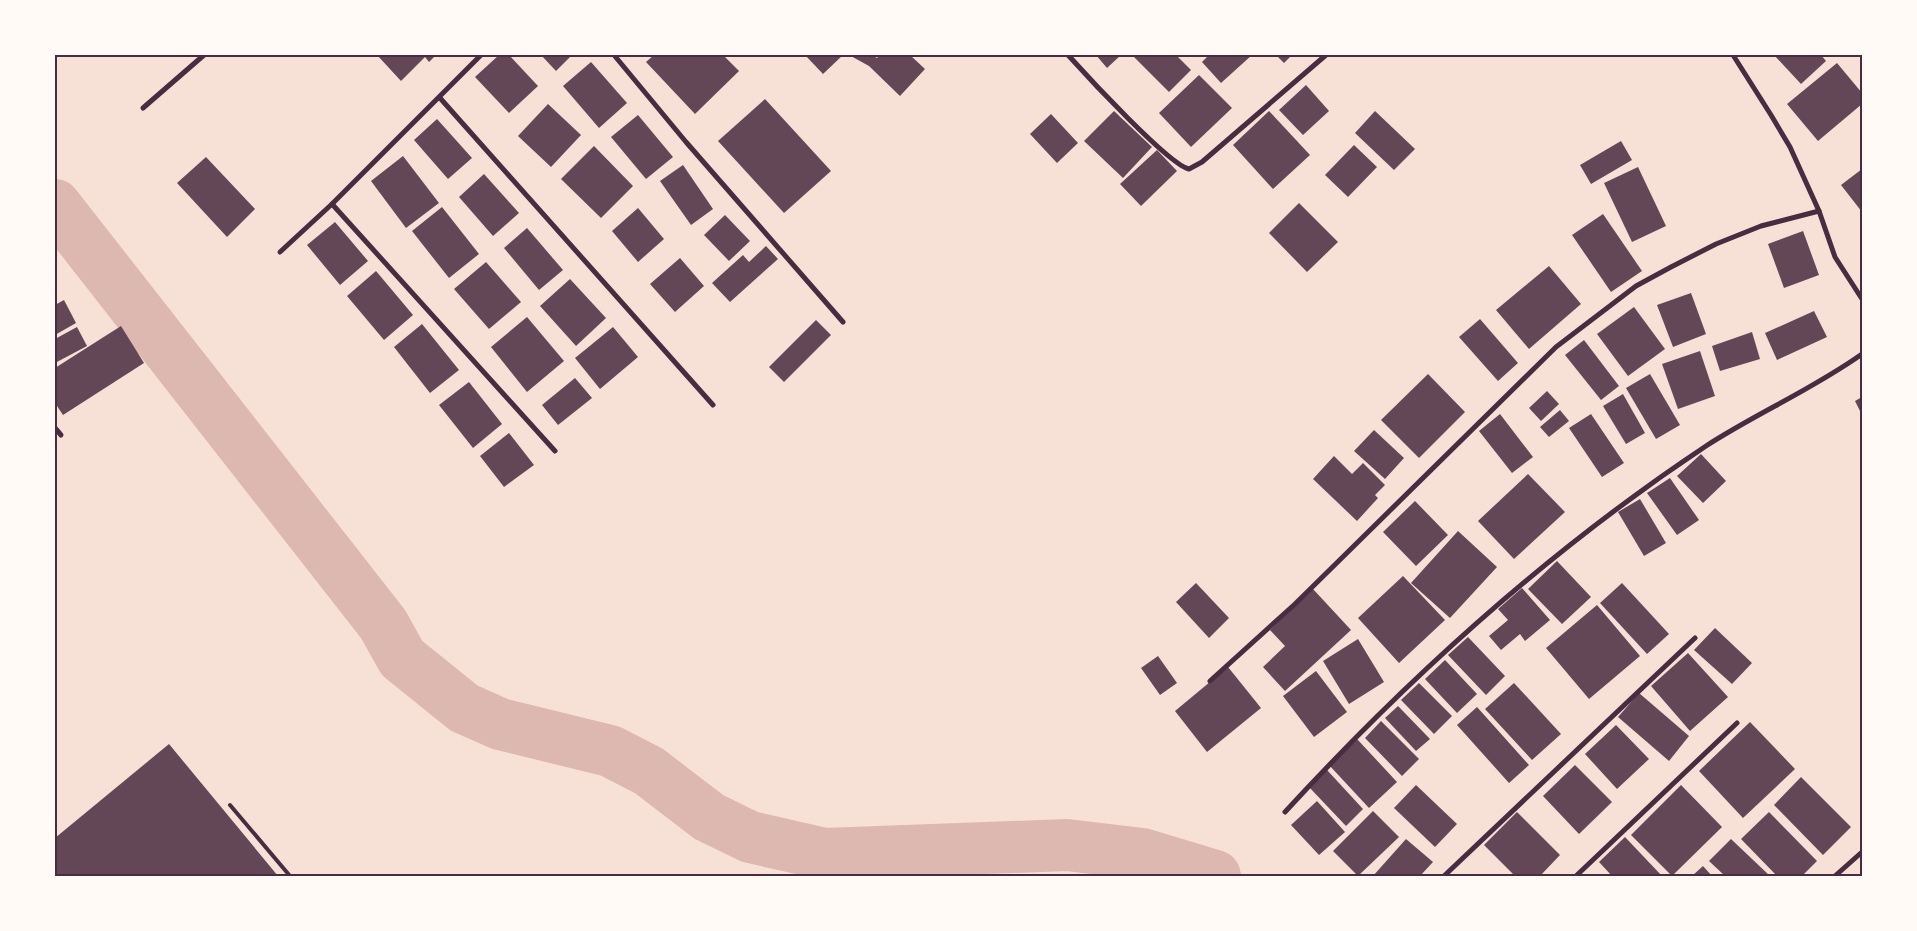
<svg xmlns="http://www.w3.org/2000/svg" width="1917" height="931" font-family="'PT Sans',sans-serif">
	<style>
		.lines { fill: none; stroke-linecap: round; stroke-linejoin: round }
		.river { stroke: #dcb8b0; stroke-width: 52 }
		.building { fill: #644757 }
		.service { stroke: #4a2c40; stroke-width: 4 }
		.minor { stroke: #4a2c40; stroke-width: 5 }
		.neatline { fill: none; stroke: #4a2c40; stroke-width: 2 }
	</style>
	<rect width="100%" height="100%" fill="#f7e1d7"/>
	<g class="lines">
		<!-- river -->
		<path class="river" d="M55 205 383 624 402 658 464 708 500 724 610 751 649 771 709 817 750 837 825 854 1067 845 1142 854 1215 876"/>
	</g>
	<!-- building -->
	<g class="building">
		<path d="M377 55H436L429 62 425 57 401 81Z"/>
		<path d="M499 55H509L538 86 509 113 475 77Z"/>
		<path d="M541 55H572L556 71Z"/>
		<path d="M654 55H723L739 71 695 114 646 62Z"/>
		<path d="M805 55H843L823 74Z"/>
		<path d="M849 55H872L877 58 880 55H910L925 69 900 96 869 66Z"/>
		<path d="M1096 55H1121L1107 68Z"/>
		<path d="M1137 55H1176L1191 70 1169 92 1134 57Z"/>
		<path d="M1209 55H1252L1221 83 1202 62Z"/>
		<path d="M1276 55H1292L1284 63Z"/>
		<path d="M1774 55H1821L1826 61 1801 84Z"/>
		<path d="M591 62 627 103 599 128 563 86Z"/>
		<path d="M1837 63 1862 93V104L1818 141 1787 104Z"/>
		<path d="M1199 75 1232 108 1191 147 1159 113Z"/>
		<path d="M1306 85 1329 111 1303 135 1279 110Z"/>
		<path d="M765 99 831 171 784 213 718 141Z"/>
		<path d="M548 104 581 135 551 167 518 136Z"/>
		<path d="M1114 111 1152 147 1123 178 1084 141Z"/>
		<path d="M1269 111 1310 155 1273 189 1233 145Z"/>
		<path d="M1375 111 1415 149 1394 170 1355 133Z"/>
		<path d="M1051 114 1078 143 1057 163 1030 134Z"/>
		<path d="M638 115 673 157 646 179 611 137Z"/>
		<path d="M437 119 472 158 448 179 414 140Z"/>
		<path d="M1621 141 1632 160 1591 184 1580 165Z"/>
		<path d="M1354 145 1377 167 1348 197 1325 175Z"/>
		<path d="M594 146 633 186 601 218 561 179Z"/>
		<path d="M1157 150 1177 171 1141 206 1120 184Z"/>
		<path d="M403 156 439 203 406 228 371 181Z"/>
		<path d="M206 157 255 209 227 237 177 183Z"/>
		<path d="M683 165 713 209 691 225 660 181Z"/>
		<path d="M1638 167 1666 226 1632 242 1604 183Z"/>
		<path d="M1862 169V212L1841 185Z"/>
		<path d="M484 174 519 213 493 236 459 197Z"/>
		<path d="M1299 203 1338 242 1307 272 1269 233Z"/>
		<path d="M442 207 479 254 449 278 412 231Z"/>
		<path d="M638 208 664 239 638 262 612 231Z"/>
		<path d="M1603 214 1642 271 1611 292 1572 235Z"/>
		<path d="M725 215 750 241 729 261 704 235Z"/>
		<path d="M335 222 368 261 340 285 307 245Z"/>
		<path d="M527 228 563 270 539 290 504 248Z"/>
		<path d="M1803 231 1819 275 1784 288 1768 244Z"/>
		<path d="M766 246 778 259 730 302 712 283 743 255 749 262Z"/>
		<path d="M680 258 704 286 675 312 650 284Z"/>
		<path d="M486 262 521 302 489 329 454 289Z"/>
		<path d="M1549 266 1581 304 1529 349 1496 310Z"/>
		<path d="M376 271 413 315 384 340 347 296Z"/>
		<path d="M570 279 606 318 576 346 540 306Z"/>
		<path d="M1691 293 1706 334 1673 347 1657 305Z"/>
		<path d="M64 300 76 323 55 335V305Z"/>
		<path d="M1634 307 1665 349 1628 376 1597 334Z"/>
		<path d="M1814 311 1827 337 1777 360 1765 333Z"/>
		<path d="M527 317 564 361 527 392 491 347Z"/>
		<path d="M1480 319 1518 363 1498 381 1459 337Z"/>
		<path d="M816 320 831 335 784 382 769 367Z"/>
		<path d="M422 324 459 370 430 393 394 347Z"/>
		<path d="M121 326 144 363 63 415 55 403V368Z"/>
		<path d="M77 327 87 346 55 363V339Z"/>
		<path d="M613 327 638 357 600 389 575 358Z"/>
		<path d="M1752 332 1760 359 1720 371 1712 346Z"/>
		<path d="M1584 340 1619 386 1601 400 1565 355Z"/>
		<path d="M1700 351 1715 396 1678 409 1662 364Z"/>
		<path d="M1428 374 1465 412 1419 458 1381 420Z"/>
		<path d="M1650 374 1680 425 1656 439 1626 388Z"/>
		<path d="M575 378 592 398 558 425 542 405Z"/>
		<path d="M469 382 502 424 473 448 439 405Z"/>
		<path d="M1547 391 1559 404 1541 421 1529 408Z"/>
		<path d="M1623 394 1645 433 1626 444 1603 406Z"/>
		<path d="M1862 397V415L1855 401Z"/>
		<path d="M1560 410 1569 421 1549 437 1540 427Z"/>
		<path d="M1500 414 1533 457 1512 473 1479 431Z"/>
		<path d="M1591 414 1624 463 1602 477 1569 428Z"/>
		<path d="M1374 430 1404 458 1385 479 1354 451Z"/>
		<path d="M509 433 534 465 504 487 480 456Z"/>
		<path d="M1701 454 1726 481 1703 503 1677 476Z"/>
		<path d="M1334 456 1352 474 1363 463 1385 485 1375 495 1378 498 1357 521 1313 479Z"/>
		<path d="M1528 474 1565 512 1514 559 1478 521Z"/>
		<path d="M1670 478 1699 520 1677 535 1647 493Z"/>
		<path d="M1640 499 1666 543 1644 556 1618 512Z"/>
		<path d="M1415 501 1448 535 1416 566 1383 532Z"/>
		<path d="M1458 531 1497 567 1450 618 1411 583Z"/>
		<path d="M1557 561 1591 597 1562 624 1528 589Z"/>
		<path d="M1403 576 1445 620 1399 663 1358 618Z"/>
		<path d="M1196 583 1229 618 1209 638 1176 602Z"/>
		<path d="M1622 583 1669 634 1647 654 1600 603Z"/>
		<path d="M1522 588 1550 620 1525 641 1520 634 1501 650 1489 636 1508 620 1498 609Z"/>
		<path d="M1313 589 1351 630 1285 691 1263 667 1285 646 1270 630Z"/>
		<path d="M1597 605 1640 656 1589 699 1546 648Z"/>
		<path d="M1715 628 1752 663 1732 684 1694 650Z"/>
		<path d="M1468 637 1505 676 1486 695 1448 655Z"/>
		<path d="M1358 639 1384 682 1349 704 1323 661Z"/>
		<path d="M1688 653 1728 697 1690 731 1651 686Z"/>
		<path d="M1158 656 1177 683 1160 695 1141 668Z"/>
		<path d="M1445 660 1477 694 1457 713 1425 679Z"/>
		<path d="M1228 667 1261 708 1207 752 1175 711Z"/>
		<path d="M1316 671 1347 712 1314 737 1283 696Z"/>
		<path d="M1419 683 1452 716 1434 734 1401 700Z"/>
		<path d="M1514 683 1561 734 1532 760 1485 709Z"/>
		<path d="M1639 693 1689 736 1669 761 1618 717Z"/>
		<path d="M1398 706 1430 739 1416 751 1385 718Z"/>
		<path d="M1477 707 1529 765 1509 783 1457 725Z"/>
		<path d="M1381 721 1419 759 1402 776 1365 738Z"/>
		<path d="M1750 722 1795 769 1743 818 1699 771Z"/>
		<path d="M1616 725 1649 759 1617 789 1585 754Z"/>
		<path d="M1357 739 1397 782 1369 808 1329 765Z"/>
		<path d="M169 744 278 876H55V838Z"/>
		<path d="M1575 765 1612 802 1579 834 1543 796Z"/>
		<path d="M1327 770 1363 809 1346 826 1309 787Z"/>
		<path d="M1801 777 1851 827 1823 855 1774 805Z"/>
		<path d="M1416 785 1457 824 1435 847 1394 808Z"/>
		<path d="M1681 785 1722 827 1672 876 1631 835Z"/>
		<path d="M1317 801 1345 832 1319 855 1291 825Z"/>
		<path d="M1373 811 1399 837 1358 876 1333 851Z"/>
		<path d="M1517 812 1560 855 1540 876H1515L1484 845Z"/>
		<path d="M1769 812 1817 861 1802 876H1777L1741 839Z"/>
		<path d="M1625 837 1662 876H1612L1599 862Z"/>
		<path d="M1406 839 1433 862 1420 876H1373Z"/>
		<path d="M1731 839 1770 876H1725L1709 861Z"/>
		<path d="M1703 866 1712 876H1692Z"/>
	</g>
	<g class="lines">
		<!-- service -->
		<path class="service" d="M230 805 290 876"/>
		<!-- minor -->
		<g class="minor">
			<path d="M614 55 686 142 843 322"/>
			<path d="M1068 55C1086 75 1169 165 1189 169L1202 162 1326 55"/>
			<path d="M1733 55 1771 115 1790 147 1819 211 1835 257 1862 299"/>
			<path d="M440 98 713 405"/>
			<path d="M143 108 204 55"/>
			<path d="M332 204 555 451"/>
			<path d="M280 252 332 204 481 55"/>
			<path d="M55 428 61 435"/>
			<path d="M1210 681 1295 604 1556 347 1636 286 1671 267 1716 244 1761 226 1819 211"/>
			<path d="M1285 812C1411 675 1551 549 1706 446 1757 413 1813 389 1862 354"/>
			<path d="M1444 876 1695 638"/>
			<path d="M1576 876 1737 723"/>
			<path d="M1835 876 1862 852"/>
		</g>
	</g>
	<!-- border -->
	<rect width="1917" height="931" fill="none" stroke="#fffaf5" stroke-width="112"/>
	<rect x="56" y="56" width="1805" height="819" class="neatline"/>
</svg>
